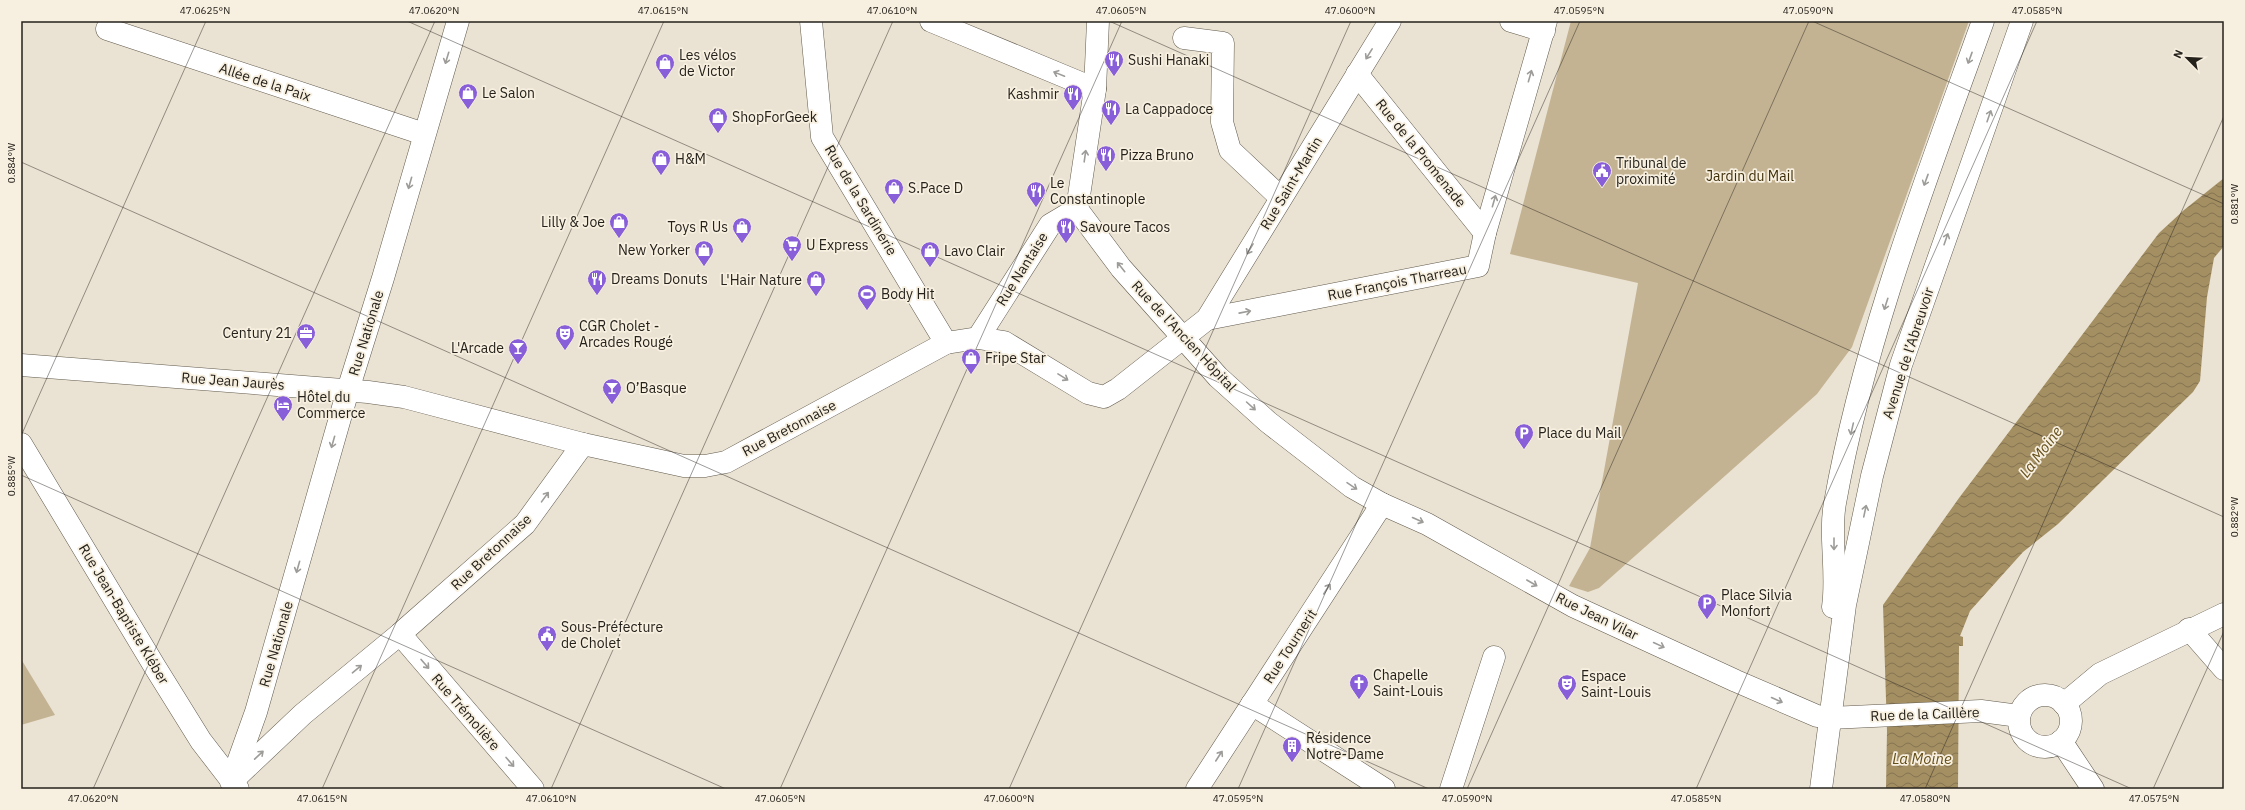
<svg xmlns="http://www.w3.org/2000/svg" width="2245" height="810" font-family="'IBM Plex Sans',sans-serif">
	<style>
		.park { fill: #c3b392 }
		.water { fill: url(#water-waves) }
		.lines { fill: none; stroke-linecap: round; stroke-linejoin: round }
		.pedestrian-casing { stroke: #615a4d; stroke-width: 23 }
		.minor-casing { stroke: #615a4d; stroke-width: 23 }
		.tertiary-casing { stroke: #615a4d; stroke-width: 23 }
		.secondary-casing { stroke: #615a4d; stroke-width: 23 }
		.pedestrian { stroke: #fff; stroke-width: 22 }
		.minor { stroke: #fff; stroke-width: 22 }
		.tertiary { stroke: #fff; stroke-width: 22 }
		.secondary { stroke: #fff; stroke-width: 22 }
		.oneway { stroke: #9d9c99 }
		.ticks { fill: none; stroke: #25221c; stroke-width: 1; stroke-opacity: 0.45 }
		.labels { text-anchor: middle; stroke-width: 3.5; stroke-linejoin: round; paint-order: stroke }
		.poi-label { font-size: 14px; fill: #25221c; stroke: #f7efdf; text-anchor: start }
		.street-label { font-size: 14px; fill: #25221c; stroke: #f7efdf }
		.park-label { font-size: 14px; fill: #3e2e08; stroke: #f7efdf }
		.water-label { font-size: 15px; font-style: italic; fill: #654f19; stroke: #f7efdf }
		.neatline { fill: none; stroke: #25221c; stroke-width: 1.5 }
		.ticks-label { font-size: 10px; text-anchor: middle; fill: #25221c }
	</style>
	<defs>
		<pattern id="water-waves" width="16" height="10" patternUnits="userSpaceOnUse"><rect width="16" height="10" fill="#a48f63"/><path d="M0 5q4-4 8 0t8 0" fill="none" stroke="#857451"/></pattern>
	</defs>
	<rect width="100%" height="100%" fill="#eae2d2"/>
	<!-- park -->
	<g class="park">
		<path d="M1571 21H1969L1852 347 1817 394 1599 588 1588 592 1569 586 1590 548 1638 283 1510 254Z"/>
		<path d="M21 659 55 715 21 725Z"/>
	</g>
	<!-- water -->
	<path class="water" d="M2224 178V246L2214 258 2207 297 2200 381 2193 392 2058 524 2023 552 1970 611 1960 636 1963 637V646H1959L1958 789H1886L1887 731 1883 605 1959 498 2159 233 2184 210Z"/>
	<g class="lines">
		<!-- pedestrian casing -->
		<g class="pedestrian-casing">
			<g id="pedestrian">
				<path d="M1252 704 1384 789"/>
				<path d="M1451 789 1494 657"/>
			</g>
		</g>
		<!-- minor casing -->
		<g class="minor-casing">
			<g id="minor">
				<path d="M931 21 1095 89"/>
				<path d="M1511 21 1544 31"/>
				<path d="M107 29 424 134"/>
				<path d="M1184 38 1223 43 1222 122 1230 150 1281 198"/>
				<path d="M1357 74 1485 233"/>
				<path d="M1077 209 1121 268 1218 377 1268 422 1352 487 1382 504 1427 524 1573 606 1736 681 1817 716 1830 718 1981 711 2019 716"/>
				<path d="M1077 209 1095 89 1098 21"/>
				<path d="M1207 319 1478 266 1485 233 1546 21"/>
				<path d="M978 338 1050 225 1077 209"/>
				<path d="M946 343 978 338 1004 342 1088 393 1104 397 1118 389 1207 319 1390 21"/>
				<path d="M21 365 368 392 404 397 583 444"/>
				<path d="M21 444 155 667 201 741 238 789"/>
				<path d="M2189 629 2224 669"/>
				<path d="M400 634 533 789"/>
				<circle cx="2045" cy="721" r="26"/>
				<path d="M2064 704 2100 674 2224 614"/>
				<path d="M2061 741 2093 789"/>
				<path d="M1197 789 1382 504"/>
			</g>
		</g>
		<!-- tertiary casing -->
		<g class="tertiary-casing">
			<g id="tertiary">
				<path d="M232 779 256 712 348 390 383 278 458 21"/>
				<path d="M231 782 303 714 400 634 525 524 583 444 684 466H705L726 462 946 343 822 137 811 21"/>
			</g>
		</g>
		<!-- secondary casing -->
		<g class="secondary-casing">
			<g id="secondary">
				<path d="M1833 607C1838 573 1829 535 1835 503 1864 339 1927 177 1983 21"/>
				<path d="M1821 789 1845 605 1872 476 1901 365 2022 21"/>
			</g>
		</g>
		<!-- pedestrian -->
		<use href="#pedestrian" class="pedestrian"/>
		<!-- minor -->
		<use href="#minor" class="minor"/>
		<!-- tertiary -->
		<use href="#tertiary" class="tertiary"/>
		<!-- secondary -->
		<use href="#secondary" class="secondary"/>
	</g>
	<!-- one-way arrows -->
	<defs><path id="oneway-shaft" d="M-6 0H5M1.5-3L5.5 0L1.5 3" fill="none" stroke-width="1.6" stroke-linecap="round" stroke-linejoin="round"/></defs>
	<g class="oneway">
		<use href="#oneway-shaft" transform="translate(1369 54) rotate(122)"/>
		<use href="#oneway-shaft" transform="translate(447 58) rotate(107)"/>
		<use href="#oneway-shaft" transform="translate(1970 58) rotate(110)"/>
		<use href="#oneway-shaft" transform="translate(1059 74) rotate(-158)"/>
		<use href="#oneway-shaft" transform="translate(1530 76) rotate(-74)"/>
		<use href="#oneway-shaft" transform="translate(1989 116) rotate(-71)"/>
		<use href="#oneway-shaft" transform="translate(1085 156) rotate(-82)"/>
		<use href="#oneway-shaft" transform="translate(1926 180) rotate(110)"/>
		<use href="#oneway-shaft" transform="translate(410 183) rotate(106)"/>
		<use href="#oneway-shaft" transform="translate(1494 201) rotate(-74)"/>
		<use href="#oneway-shaft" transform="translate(1946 239) rotate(-71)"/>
		<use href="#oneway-shaft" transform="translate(1250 249) rotate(121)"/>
		<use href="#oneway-shaft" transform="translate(1121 267) rotate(-129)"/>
		<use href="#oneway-shaft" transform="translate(1886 304) rotate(108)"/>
		<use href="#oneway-shaft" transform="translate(1245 312) rotate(-11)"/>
		<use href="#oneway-shaft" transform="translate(1063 377) rotate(32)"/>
		<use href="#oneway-shaft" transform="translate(1251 406) rotate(42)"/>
		<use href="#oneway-shaft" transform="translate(1852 429) rotate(103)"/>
		<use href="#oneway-shaft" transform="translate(333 442) rotate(106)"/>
		<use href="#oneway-shaft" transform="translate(1352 486) rotate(34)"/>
		<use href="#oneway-shaft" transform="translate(545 497) rotate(-54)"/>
		<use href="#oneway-shaft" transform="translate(1865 511) rotate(-78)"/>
		<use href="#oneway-shaft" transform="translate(1418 520) rotate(24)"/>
		<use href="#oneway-shaft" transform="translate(1834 544) rotate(90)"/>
		<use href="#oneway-shaft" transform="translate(298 567) rotate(106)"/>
		<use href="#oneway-shaft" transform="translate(1532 583) rotate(30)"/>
		<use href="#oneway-shaft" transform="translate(1327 589) rotate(-57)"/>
		<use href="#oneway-shaft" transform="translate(1659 645) rotate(25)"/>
		<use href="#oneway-shaft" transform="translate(425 664) rotate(49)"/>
		<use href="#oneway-shaft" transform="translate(357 669) rotate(-40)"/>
		<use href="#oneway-shaft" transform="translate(1777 700) rotate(24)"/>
		<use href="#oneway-shaft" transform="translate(259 755) rotate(-43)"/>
		<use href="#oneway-shaft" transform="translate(1219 756) rotate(-57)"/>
		<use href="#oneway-shaft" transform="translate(510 762) rotate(49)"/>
	</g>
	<!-- ticks -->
	<path class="ticks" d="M407 21 2132 789M1109 21 2224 517M1812 21 2224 204M21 162 1429 789M21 436 206 21M21 475 726 789M21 788 23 789M93 789 435 21M322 789 664 21M551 789 893 21M780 789 1122 21M1009 789 1351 21M1238 789 1580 21M1467 789 1809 21M1696 789 2037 21M1925 789 2224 116M2153 789 2224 631"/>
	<!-- icons -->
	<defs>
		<g id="restaurant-pin" transform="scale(1)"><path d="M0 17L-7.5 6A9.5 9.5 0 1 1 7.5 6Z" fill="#885fd9" stroke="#f7efdf"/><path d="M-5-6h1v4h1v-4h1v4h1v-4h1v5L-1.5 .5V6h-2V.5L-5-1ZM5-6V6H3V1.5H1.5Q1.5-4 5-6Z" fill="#fff"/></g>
		<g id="shop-pin" transform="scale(1)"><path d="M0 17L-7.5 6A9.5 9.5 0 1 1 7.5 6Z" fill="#885fd9" stroke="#f7efdf"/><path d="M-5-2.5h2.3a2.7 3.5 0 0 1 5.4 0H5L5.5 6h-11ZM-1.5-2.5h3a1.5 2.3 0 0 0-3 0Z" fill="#fff"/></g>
		<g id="civic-pin" transform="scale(1)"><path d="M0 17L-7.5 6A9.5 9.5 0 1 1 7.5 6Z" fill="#885fd9" stroke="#f7efdf"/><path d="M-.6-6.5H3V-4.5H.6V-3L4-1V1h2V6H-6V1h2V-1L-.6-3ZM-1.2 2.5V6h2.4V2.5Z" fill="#fff"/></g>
		<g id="supermarket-pin" transform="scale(1)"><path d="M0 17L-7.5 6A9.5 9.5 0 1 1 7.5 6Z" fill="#885fd9" stroke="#f7efdf"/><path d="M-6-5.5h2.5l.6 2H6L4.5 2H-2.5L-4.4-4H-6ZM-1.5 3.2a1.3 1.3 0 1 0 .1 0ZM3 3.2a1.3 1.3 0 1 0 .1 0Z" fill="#fff"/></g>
		<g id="stadium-pin" transform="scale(1)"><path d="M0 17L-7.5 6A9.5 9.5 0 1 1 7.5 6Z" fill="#885fd9" stroke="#f7efdf"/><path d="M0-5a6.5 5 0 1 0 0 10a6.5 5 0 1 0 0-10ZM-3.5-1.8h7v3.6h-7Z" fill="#fff"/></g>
		<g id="office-pin" transform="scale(1)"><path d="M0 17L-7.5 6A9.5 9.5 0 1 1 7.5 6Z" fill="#885fd9" stroke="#f7efdf"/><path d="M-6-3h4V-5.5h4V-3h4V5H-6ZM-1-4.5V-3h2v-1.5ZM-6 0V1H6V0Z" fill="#fff"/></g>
		<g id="theatre-pin" transform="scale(1)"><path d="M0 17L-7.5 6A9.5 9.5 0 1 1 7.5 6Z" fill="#885fd9" stroke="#f7efdf"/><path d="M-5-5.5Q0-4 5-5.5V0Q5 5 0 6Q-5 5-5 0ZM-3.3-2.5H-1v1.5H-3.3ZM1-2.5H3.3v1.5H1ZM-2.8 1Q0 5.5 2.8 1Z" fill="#fff"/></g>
		<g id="bar-pin" transform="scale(1)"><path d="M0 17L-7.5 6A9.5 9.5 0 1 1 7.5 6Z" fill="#885fd9" stroke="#f7efdf"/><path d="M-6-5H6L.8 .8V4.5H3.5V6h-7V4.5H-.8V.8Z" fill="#fff"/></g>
		<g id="hotel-pin" transform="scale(1)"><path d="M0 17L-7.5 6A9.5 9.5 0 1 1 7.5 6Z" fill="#885fd9" stroke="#f7efdf"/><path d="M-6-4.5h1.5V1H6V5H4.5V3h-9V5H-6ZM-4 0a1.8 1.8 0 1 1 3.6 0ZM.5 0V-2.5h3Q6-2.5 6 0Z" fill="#fff"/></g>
		<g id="parking-pin" transform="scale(1)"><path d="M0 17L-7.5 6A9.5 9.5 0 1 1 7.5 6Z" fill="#885fd9" stroke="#f7efdf"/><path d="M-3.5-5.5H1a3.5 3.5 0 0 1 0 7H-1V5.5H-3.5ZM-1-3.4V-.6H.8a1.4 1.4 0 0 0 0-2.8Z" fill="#fff"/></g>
		<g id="church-pin" transform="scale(1)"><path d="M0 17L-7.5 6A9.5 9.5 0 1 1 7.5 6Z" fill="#885fd9" stroke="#f7efdf"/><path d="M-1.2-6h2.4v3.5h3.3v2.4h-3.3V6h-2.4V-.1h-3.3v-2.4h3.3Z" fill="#fff"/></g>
		<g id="building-pin" transform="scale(1)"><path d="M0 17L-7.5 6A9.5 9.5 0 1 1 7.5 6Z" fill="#885fd9" stroke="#f7efdf"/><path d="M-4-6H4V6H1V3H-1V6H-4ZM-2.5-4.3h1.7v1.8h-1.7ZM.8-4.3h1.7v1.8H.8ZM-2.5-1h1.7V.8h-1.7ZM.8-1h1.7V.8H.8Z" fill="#fff"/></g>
	</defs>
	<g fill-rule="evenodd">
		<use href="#restaurant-pin" x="1114" y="60"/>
		<use href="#shop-pin" x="665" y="63"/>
		<use href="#shop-pin" x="468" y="93"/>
		<use href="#restaurant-pin" x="1073" y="94"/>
		<use href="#restaurant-pin" x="1111" y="109"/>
		<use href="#shop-pin" x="718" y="117"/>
		<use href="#restaurant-pin" x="1106" y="155"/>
		<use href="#shop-pin" x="661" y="159"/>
		<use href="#civic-pin" x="1602" y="171"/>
		<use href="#shop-pin" x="894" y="188"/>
		<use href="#restaurant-pin" x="1036" y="191"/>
		<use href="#shop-pin" x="619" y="222"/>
		<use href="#shop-pin" x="742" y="227"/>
		<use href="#restaurant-pin" x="1066" y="227"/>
		<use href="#supermarket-pin" x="792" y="245"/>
		<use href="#shop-pin" x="704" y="250"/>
		<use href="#shop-pin" x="930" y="251"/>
		<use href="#restaurant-pin" x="597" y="279"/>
		<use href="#shop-pin" x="816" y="280"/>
		<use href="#stadium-pin" x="867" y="294"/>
		<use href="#office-pin" x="306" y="333"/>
		<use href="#theatre-pin" x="565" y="334"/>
		<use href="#bar-pin" x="518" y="348"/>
		<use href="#shop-pin" x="971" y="358"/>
		<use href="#bar-pin" x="612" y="388"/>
		<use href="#hotel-pin" x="283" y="405"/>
		<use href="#parking-pin" x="1524" y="433"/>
		<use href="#parking-pin" x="1707" y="603"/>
		<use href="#civic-pin" x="547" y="635"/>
		<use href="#church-pin" x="1359" y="683"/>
		<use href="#theatre-pin" x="1567" y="684"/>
		<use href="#building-pin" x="1292" y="746"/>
	</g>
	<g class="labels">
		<!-- poi labels -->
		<g class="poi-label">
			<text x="679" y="60">Les vélos<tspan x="679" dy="16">de Victor</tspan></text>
			<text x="1128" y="65">Sushi Hanaki</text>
			<text x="482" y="98">Le Salon</text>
			<text x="1059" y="99" text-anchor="end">Kashmir</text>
			<text x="1125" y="114">La Cappadoce</text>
			<text x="732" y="122">ShopForGeek</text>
			<text x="1120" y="160">Pizza Bruno</text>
			<text x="675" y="164">H&amp;M</text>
			<text x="1616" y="168">Tribunal de<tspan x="1616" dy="16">proximité</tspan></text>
			<text x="1050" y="188">Le<tspan x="1050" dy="16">Constantinople</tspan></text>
			<text x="908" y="193">S.Pace D</text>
			<text x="605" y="227" text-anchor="end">Lilly &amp; Joe</text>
			<text x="728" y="232" text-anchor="end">Toys R Us</text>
			<text x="1080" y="232">Savoure Tacos</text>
			<text x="806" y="250">U Express</text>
			<text x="690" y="255" text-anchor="end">New Yorker</text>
			<text x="944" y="256">Lavo Clair</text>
			<text x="611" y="284">Dreams Donuts</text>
			<text x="802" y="285" text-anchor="end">L'Hair Nature</text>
			<text x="881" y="299">Body Hit</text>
			<text x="579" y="331">CGR Cholet -<tspan x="579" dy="16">Arcades Rougé</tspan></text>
			<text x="292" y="338" text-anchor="end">Century 21</text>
			<text x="504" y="353" text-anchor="end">L'Arcade</text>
			<text x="985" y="363">Fripe Star</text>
			<text x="626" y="393">O’Basque</text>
			<text x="297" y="402">Hôtel du<tspan x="297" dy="16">Commerce</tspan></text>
			<text x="1538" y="438">Place du Mail</text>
			<text x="1721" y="600">Place Silvia<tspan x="1721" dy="16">Monfort</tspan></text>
			<text x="561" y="632">Sous-Préfecture<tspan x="561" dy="16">de Cholet</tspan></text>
			<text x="1373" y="680">Chapelle<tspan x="1373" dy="16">Saint-Louis</tspan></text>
			<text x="1581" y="681">Espace<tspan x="1581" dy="16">Saint-Louis</tspan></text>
			<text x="1306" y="743">Résidence<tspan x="1306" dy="16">Notre-Dame</tspan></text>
		</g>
		<!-- street labels -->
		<g class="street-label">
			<text transform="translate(265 82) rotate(18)" y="5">Allée de la Paix</text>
			<text transform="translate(1421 153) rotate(51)" y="5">Rue de la Promenade</text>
			<text transform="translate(1291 183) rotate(-59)" y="5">Rue Saint-Martin</text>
			<text transform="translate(861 200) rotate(59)" y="5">Rue de la Sardinerie</text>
			<text transform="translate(1022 269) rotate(-58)" y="5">Rue Nantaise</text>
			<text transform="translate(1397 282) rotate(-11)" y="5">Rue François Tharreau</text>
			<text transform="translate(366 333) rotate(-73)" y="5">Rue Nationale</text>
			<text transform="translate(1184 336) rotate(47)" y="5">Rue de l’Ancien Hôpital</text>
			<text transform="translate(1908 353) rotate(-72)" y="5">Avenue de l’Abreuvoir</text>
			<text transform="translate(233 381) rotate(4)" y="5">Rue Jean Jaurès</text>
			<text transform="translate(789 428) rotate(-28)" y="5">Rue Bretonnaise</text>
			<text transform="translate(491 552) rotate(-43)" y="5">Rue Bretonnaise</text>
			<text transform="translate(124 614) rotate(59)" y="5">Rue Jean-Baptiste Kléber</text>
			<text transform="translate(1597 616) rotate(26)" y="5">Rue Jean Vilar</text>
			<text transform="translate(276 644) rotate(-74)" y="5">Rue Nationale</text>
			<text transform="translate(1290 646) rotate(-57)" y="5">Rue Tournerit</text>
			<text transform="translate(466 712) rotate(49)" y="5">Rue Trémolière</text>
			<text transform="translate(1925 714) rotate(-2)" y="5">Rue de la Caillère</text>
		</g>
		<!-- park labels -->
		<g class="park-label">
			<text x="1750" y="181">Jardin du Mail</text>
		</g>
		<!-- water labels -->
		<g class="water-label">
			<text transform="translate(2041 452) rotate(-53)" y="5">La Moine</text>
			<text x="1922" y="764">La Moine</text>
		</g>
	</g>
	<!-- border -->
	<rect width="2245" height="810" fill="none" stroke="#f7efdf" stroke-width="44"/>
	<!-- north arrow -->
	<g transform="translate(2187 58) rotate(294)" stroke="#f7efdf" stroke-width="3" paint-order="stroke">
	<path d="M0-3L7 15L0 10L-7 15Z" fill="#25221c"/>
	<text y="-6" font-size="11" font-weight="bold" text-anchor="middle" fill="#25221c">N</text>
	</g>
	<rect x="22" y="22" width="2201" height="766" class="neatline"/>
	<g class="ticks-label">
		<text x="205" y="14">47.0625°N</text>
		<text x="434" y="14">47.0620°N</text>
		<text x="663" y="14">47.0615°N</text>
		<text x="892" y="14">47.0610°N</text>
		<text x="1121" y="14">47.0605°N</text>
		<text x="1350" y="14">47.0600°N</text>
		<text x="1579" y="14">47.0595°N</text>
		<text x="1808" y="14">47.0590°N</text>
		<text x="2037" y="14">47.0585°N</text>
		<text transform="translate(11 163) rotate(-90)" y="4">0.884°W</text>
		<text transform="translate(2234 204) rotate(-90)" y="4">0.881°W</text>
		<text transform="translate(11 476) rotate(-90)" y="4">0.885°W</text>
		<text transform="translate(2234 517) rotate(-90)" y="4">0.882°W</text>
		<text x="93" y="802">47.0620°N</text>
		<text x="322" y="802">47.0615°N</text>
		<text x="551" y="802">47.0610°N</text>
		<text x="780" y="802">47.0605°N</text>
		<text x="1009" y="802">47.0600°N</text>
		<text x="1238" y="802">47.0595°N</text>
		<text x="1467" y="802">47.0590°N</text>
		<text x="1696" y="802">47.0585°N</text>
		<text x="1925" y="802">47.0580°N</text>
		<text x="2154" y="802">47.0575°N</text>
	</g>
</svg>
